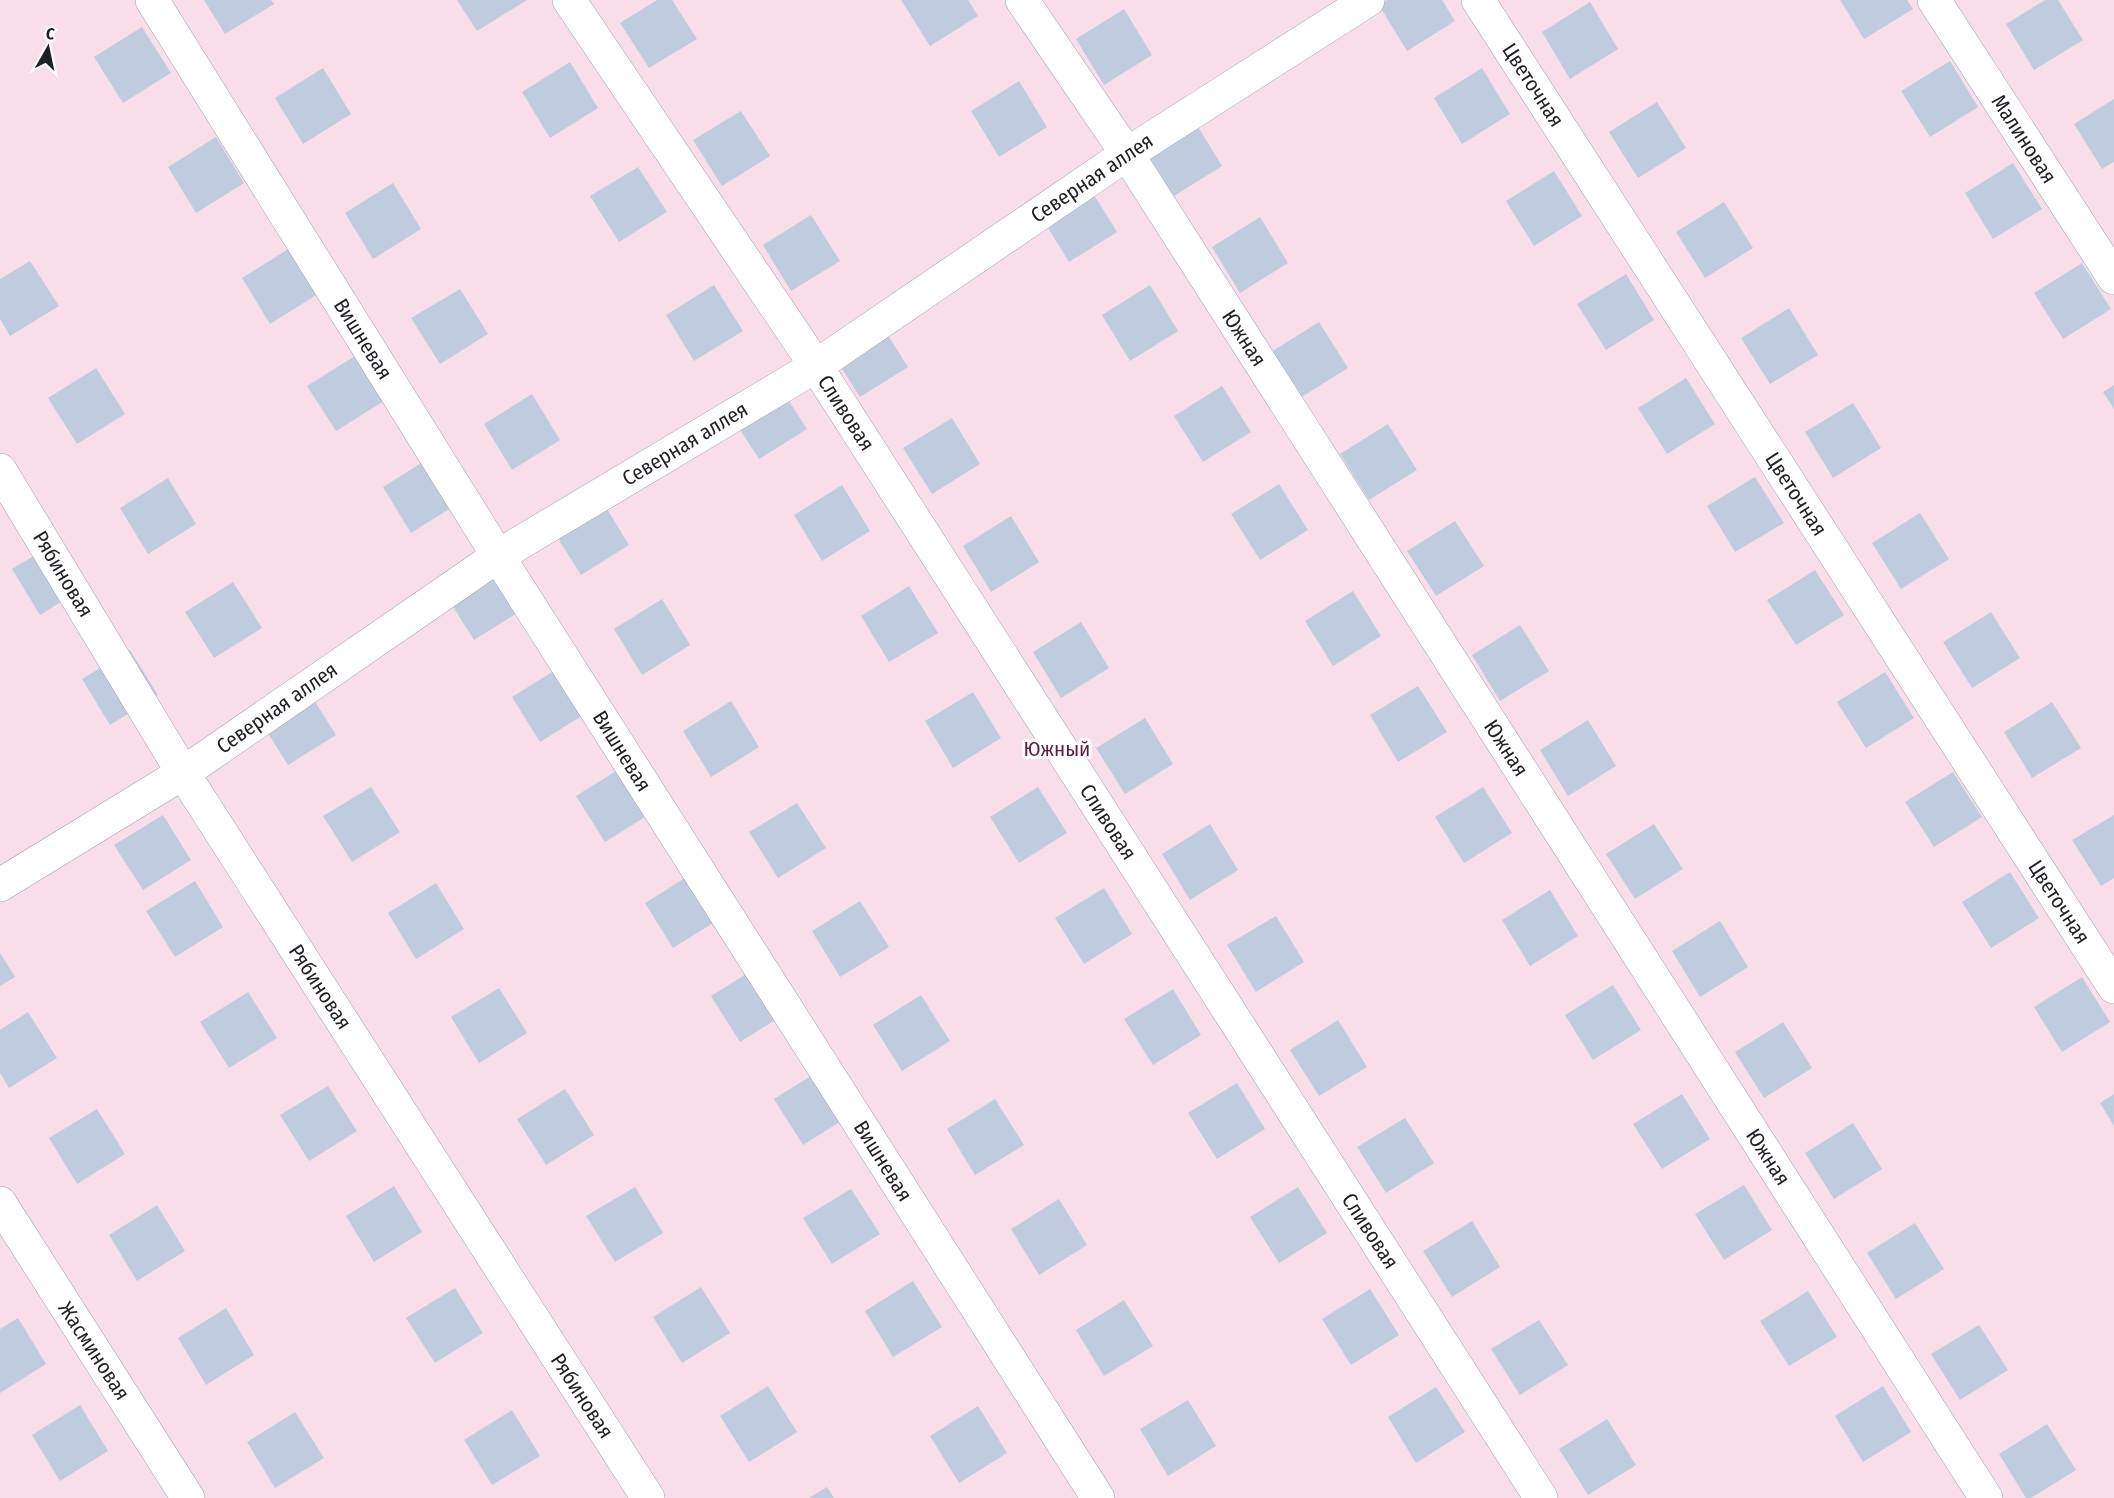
<svg xmlns="http://www.w3.org/2000/svg" width="2114" height="1498" font-family="'Fira Sans Condensed',sans-serif">
	<style>
		.green { fill: #f9dee9 }
		.building { fill: #bfcce0 }
		.lines { fill: none; stroke-linecap: round; stroke-linejoin: round }
		.minor-casing { stroke: #a19fb5; stroke-width: 34 }
		.minor { stroke: #fff; stroke-width: 33 }
		.labels { text-anchor: middle; stroke-width: 6; stroke-linejoin: round; paint-order: stroke }
		.street-label { font-size: 21px; fill: #201f28; stroke: #fff }
		.park-label { font-size: 21px; fill: #5e1e40; stroke: #fff }
	</style>
	<rect width="100%" height="100%" fill="#f4f3fc"/>
	<!-- green -->
	<rect class="green" x="0" y="0" width="2114" height="1498"/>
	<!-- building -->
	<g class="building">
		<path d="M204 0H271L274 4 225 34Z"/>
		<path d="M457 0H527L477 31Z"/>
		<path d="M657 0H672L697 39 649 68 620 23Z"/>
		<path d="M901 0H968L978 16 930 46Z"/>
		<path d="M1387 0H1442L1455 21 1407 51 1379 5Z"/>
		<path d="M1840 0H1907L1913 9 1864 39Z"/>
		<path d="M2045 0H2058L2083 40 2034 70 2006 24Z"/>
		<path d="M1590 2 1618 49 1570 79 1542 32Z"/>
		<path d="M1124 9 1152 55 1104 85 1076 39Z"/>
		<path d="M142 27 171 73 123 103 94 57Z"/>
		<path d="M1950 61 1978 107 1930 137 1901 91Z"/>
		<path d="M570 62 598 108 550 138 522 92Z"/>
		<path d="M323 68 351 114 303 144 275 98Z"/>
		<path d="M1482 68 1510 114 1462 144 1434 98Z"/>
		<path d="M1019 81 1047 127 999 157 971 111Z"/>
		<path d="M2114 99V162L2102 169 2074 124Z"/>
		<path d="M1657 102 1686 148 1638 178 1609 132Z"/>
		<path d="M741 111 770 156 722 186 693 140Z"/>
		<path d="M1194 120 1222 166 1174 196 1145 150Z"/>
		<path d="M216 137 244 183 196 213 168 167Z"/>
		<path d="M2013 163 2042 209 1993 239 1965 193Z"/>
		<path d="M638 167 667 212 619 242 590 196Z"/>
		<path d="M1554 171 1582 216 1534 246 1506 201Z"/>
		<path d="M393 183 421 229 373 259 345 213Z"/>
		<path d="M1088 185 1117 232 1069 262 1040 215Z"/>
		<path d="M1724 202 1753 248 1705 278 1676 232Z"/>
		<path d="M811 215 840 261 791 291 763 245Z"/>
		<path d="M1260 217 1288 263 1240 293 1212 247Z"/>
		<path d="M290 248 318 294 270 324 242 278Z"/>
		<path d="M30 261 59 306 10 336 0 319V279Z"/>
		<path d="M2082 263 2111 309 2063 339 2034 293Z"/>
		<path d="M1626 274 1654 320 1606 350 1577 304Z"/>
		<path d="M714 285 743 331 694 361 666 315Z"/>
		<path d="M1150 285 1178 331 1130 361 1102 315Z"/>
		<path d="M460 289 488 334 440 364 411 318Z"/>
		<path d="M1789 308 1818 355 1770 384 1741 338Z"/>
		<path d="M879 321 908 367 860 397 831 351Z"/>
		<path d="M1319 322 1348 368 1300 398 1271 352Z"/>
		<path d="M355 356 384 401 336 431 307 386Z"/>
		<path d="M96 368 125 414 77 444 48 398Z"/>
		<path d="M1686 378 1715 424 1667 454 1638 408Z"/>
		<path d="M778 384 807 429 759 459 730 414Z"/>
		<path d="M2114 385V409L2103 392Z"/>
		<path d="M1222 386 1251 432 1203 462 1174 416Z"/>
		<path d="M532 394 560 440 512 470 484 424Z"/>
		<path d="M1853 403 1881 448 1833 478 1805 432Z"/>
		<path d="M952 418 980 464 932 494 903 448Z"/>
		<path d="M1388 424 1417 470 1369 500 1340 454Z"/>
		<path d="M431 457 459 503 411 533 383 487Z"/>
		<path d="M1755 477 1784 523 1735 552 1707 506Z"/>
		<path d="M168 478 196 524 148 554 120 508Z"/>
		<path d="M1279 484 1308 530 1260 560 1231 514Z"/>
		<path d="M842 485 870 531 822 561 794 515Z"/>
		<path d="M601 499 629 545 581 575 552 529Z"/>
		<path d="M1920 513 1949 559 1901 589 1872 543Z"/>
		<path d="M1011 516 1039 562 991 592 963 546Z"/>
		<path d="M1455 521 1484 566 1436 596 1407 551Z"/>
		<path d="M60 540 88 585 40 615 12 569Z"/>
		<path d="M493 564 522 610 474 640 445 594Z"/>
		<path d="M1815 570 1844 615 1796 645 1767 600Z"/>
		<path d="M233 582 262 628 214 658 185 612Z"/>
		<path d="M909 586 938 633 889 662 861 616Z"/>
		<path d="M1353 591 1381 636 1333 666 1305 621Z"/>
		<path d="M662 599 690 645 642 675 614 629Z"/>
		<path d="M1991 612 2020 658 1972 688 1943 642Z"/>
		<path d="M1081 622 1109 668 1061 698 1033 652Z"/>
		<path d="M1520 625 1549 671 1500 701 1472 655Z"/>
		<path d="M130 650 158 695 110 725 82 679Z"/>
		<path d="M560 667 588 712 540 742 512 697Z"/>
		<path d="M1885 672 1914 718 1866 748 1837 702Z"/>
		<path d="M1418 686 1447 732 1398 762 1370 715Z"/>
		<path d="M307 689 336 735 288 765 259 719Z"/>
		<path d="M973 692 1001 738 953 768 925 721Z"/>
		<path d="M731 701 759 747 711 777 683 731Z"/>
		<path d="M2052 702 2081 748 2032 778 2004 732Z"/>
		<path d="M1145 718 1173 764 1125 794 1096 748Z"/>
		<path d="M1588 720 1616 766 1568 796 1540 750Z"/>
		<path d="M624 766 653 812 605 842 576 796Z"/>
		<path d="M1953 772 1982 817 1934 847 1905 802Z"/>
		<path d="M371 787 400 832 352 862 323 816Z"/>
		<path d="M1038 787 1067 833 1019 863 990 817Z"/>
		<path d="M1483 787 1512 833 1464 863 1435 817Z"/>
		<path d="M797 803 826 848 778 878 749 832Z"/>
		<path d="M163 815 191 860 143 890 114 845Z"/>
		<path d="M2114 815V878L2101 886 2072 840Z"/>
		<path d="M1210 824 1238 870 1190 900 1162 854Z"/>
		<path d="M1654 824 1683 869 1635 899 1606 854Z"/>
		<path d="M2010 872 2039 918 1991 948 1962 902Z"/>
		<path d="M693 873 721 918 673 948 645 903Z"/>
		<path d="M195 881 223 927 175 957 146 911Z"/>
		<path d="M436 883 464 929 416 959 388 913Z"/>
		<path d="M1104 888 1132 934 1084 964 1055 918Z"/>
		<path d="M1550 890 1578 936 1530 966 1502 920Z"/>
		<path d="M860 901 889 947 840 977 812 931Z"/>
		<path d="M1276 916 1304 962 1256 992 1227 945Z"/>
		<path d="M1720 921 1748 967 1700 997 1672 951Z"/>
		<path d="M0 953 15 977 0 986Z"/>
		<path d="M759 966 788 1012 740 1042 711 996Z"/>
		<path d="M2082 977 2110 1022 2062 1052 2034 1007Z"/>
		<path d="M1613 985 1641 1030 1593 1060 1565 1015Z"/>
		<path d="M499 988 527 1033 479 1063 451 1017Z"/>
		<path d="M1173 989 1201 1035 1153 1065 1124 1019Z"/>
		<path d="M248 992 277 1038 229 1068 200 1022Z"/>
		<path d="M921 995 950 1041 902 1071 873 1025Z"/>
		<path d="M28 1012 57 1058 9 1088 0 1073V1030Z"/>
		<path d="M1338 1020 1367 1067 1319 1096 1290 1050Z"/>
		<path d="M1783 1022 1812 1068 1764 1098 1735 1052Z"/>
		<path d="M822 1069 851 1115 803 1145 774 1099Z"/>
		<path d="M1237 1083 1265 1129 1217 1159 1188 1113Z"/>
		<path d="M328 1086 357 1131 309 1161 280 1115Z"/>
		<path d="M565 1089 594 1135 546 1165 517 1119Z"/>
		<path d="M1682 1094 1710 1139 1662 1169 1633 1124Z"/>
		<path d="M2114 1094V1126L2100 1103Z"/>
		<path d="M995 1099 1024 1145 975 1175 947 1129Z"/>
		<path d="M97 1109 125 1154 77 1184 49 1138Z"/>
		<path d="M1405 1118 1434 1163 1386 1193 1357 1147Z"/>
		<path d="M1853 1123 1882 1169 1834 1199 1805 1153Z"/>
		<path d="M1744 1185 1772 1230 1724 1260 1695 1214Z"/>
		<path d="M394 1186 422 1232 374 1262 346 1216Z"/>
		<path d="M635 1187 663 1233 615 1262 586 1216Z"/>
		<path d="M1298 1187 1327 1233 1279 1263 1250 1217Z"/>
		<path d="M851 1189 880 1234 832 1264 803 1218Z"/>
		<path d="M1059 1199 1087 1245 1039 1275 1011 1229Z"/>
		<path d="M157 1205 185 1251 137 1281 109 1235Z"/>
		<path d="M1472 1221 1500 1267 1452 1297 1423 1251Z"/>
		<path d="M1915 1223 1944 1269 1896 1299 1867 1253Z"/>
		<path d="M913 1281 942 1327 893 1357 865 1311Z"/>
		<path d="M701 1287 730 1333 682 1363 653 1317Z"/>
		<path d="M455 1288 483 1333 435 1363 406 1318Z"/>
		<path d="M1370 1289 1399 1335 1351 1365 1322 1319Z"/>
		<path d="M1808 1291 1837 1337 1789 1366 1760 1321Z"/>
		<path d="M1124 1300 1153 1346 1104 1376 1076 1330Z"/>
		<path d="M226 1308 254 1355 206 1385 178 1338Z"/>
		<path d="M18 1318 46 1364 0 1393V1329Z"/>
		<path d="M1539 1320 1568 1365 1520 1395 1491 1349Z"/>
		<path d="M1979 1325 2008 1370 1960 1400 1931 1354Z"/>
		<path d="M768 1386 797 1432 749 1462 720 1416Z"/>
		<path d="M1883 1386 1911 1432 1863 1462 1835 1416Z"/>
		<path d="M1436 1387 1465 1432 1416 1463 1388 1417Z"/>
		<path d="M1188 1400 1216 1446 1168 1476 1140 1429Z"/>
		<path d="M80 1405 108 1451 60 1481 32 1435Z"/>
		<path d="M978 1406 1007 1453 959 1483 930 1436Z"/>
		<path d="M512 1410 540 1456 492 1485 464 1440Z"/>
		<path d="M295 1412 324 1458 275 1488 247 1442Z"/>
		<path d="M1607 1419 1636 1465 1588 1495 1559 1449Z"/>
		<path d="M2047 1424 2076 1470 2031 1498H2026L1999 1454Z"/>
		<path d="M827 1487 834 1498H809Z"/>
	</g>
	<g class="lines">
		<!-- minor casing -->
		<g class="minor-casing">
			<g id="minor">
				<path d="M152 0 498 556 1098 1498"/>
				<path d="M569 0 816 366 1541 1498"/>
				<path d="M1022 0 1127 154 1986 1498"/>
				<path d="M1478 0 2114 987"/>
				<path d="M1934 0 2114 278"/>
				<path d="M0 470 183 773 648 1498"/>
				<path d="M0 885 183 773 498 556 816 366 1127 154 1368 0"/>
				<path d="M0 1203 188 1498"/>
			</g>
		</g>
		<!-- minor -->
		<use href="#minor" class="minor"/>
	</g>
	<g class="labels">
		<!-- street labels -->
		<g class="street-label">
			<text transform="translate(1533 85) rotate(57)" y="7">Цветочная</text>
			<text transform="translate(2024 139) rotate(57)" y="7">Малиновая</text>
			<text transform="translate(1092 178) rotate(-34)" y="7">Северная аллея</text>
			<text transform="translate(1244 338) rotate(57)" y="7">Южная</text>
			<text transform="translate(363 339) rotate(58)" y="7">Вишневая</text>
			<text transform="translate(846 413) rotate(57)" y="7">Сливовая</text>
			<text transform="translate(685 444) rotate(-31)" y="7">Северная аллея</text>
			<text transform="translate(1796 494) rotate(57)" y="7">Цветочная</text>
			<text transform="translate(63 574) rotate(59)" y="7">Рябиновая</text>
			<text transform="translate(277 708) rotate(-35)" y="7">Северная аллея</text>
			<text transform="translate(1506 748) rotate(57)" y="7">Южная</text>
			<text transform="translate(622 751) rotate(58)" y="7">Вишневая</text>
			<text transform="translate(1108 822) rotate(57)" y="7">Сливовая</text>
			<text transform="translate(2059 902) rotate(57)" y="7">Цветочная</text>
			<text transform="translate(320 987) rotate(57)" y="7">Рябиновая</text>
			<text transform="translate(1768 1157) rotate(57)" y="7">Южная</text>
			<text transform="translate(883 1161) rotate(58)" y="7">Вишневая</text>
			<text transform="translate(1370 1231) rotate(57)" y="7">Сливовая</text>
			<text transform="translate(94 1351) rotate(57)" y="7">Жасминовая</text>
			<text transform="translate(582 1396) rotate(57)" y="7">Рябиновая</text>
		</g>
		<!-- park labels -->
		<g class="park-label">
			<text x="1057" y="756">Южный</text>
		</g>
	</g>
	<!-- north arrow -->
	<g transform="translate(48 48) rotate(9)" stroke="#ffffff" stroke-width="4.5" paint-order="stroke">
	<path d="M0-4.5L10 22L0 15L-10 22Z" fill="#201f28"/>
	<text y="-9" font-size="16" font-weight="bold" text-anchor="middle" fill="#201f28">С</text>
	</g>
</svg>
